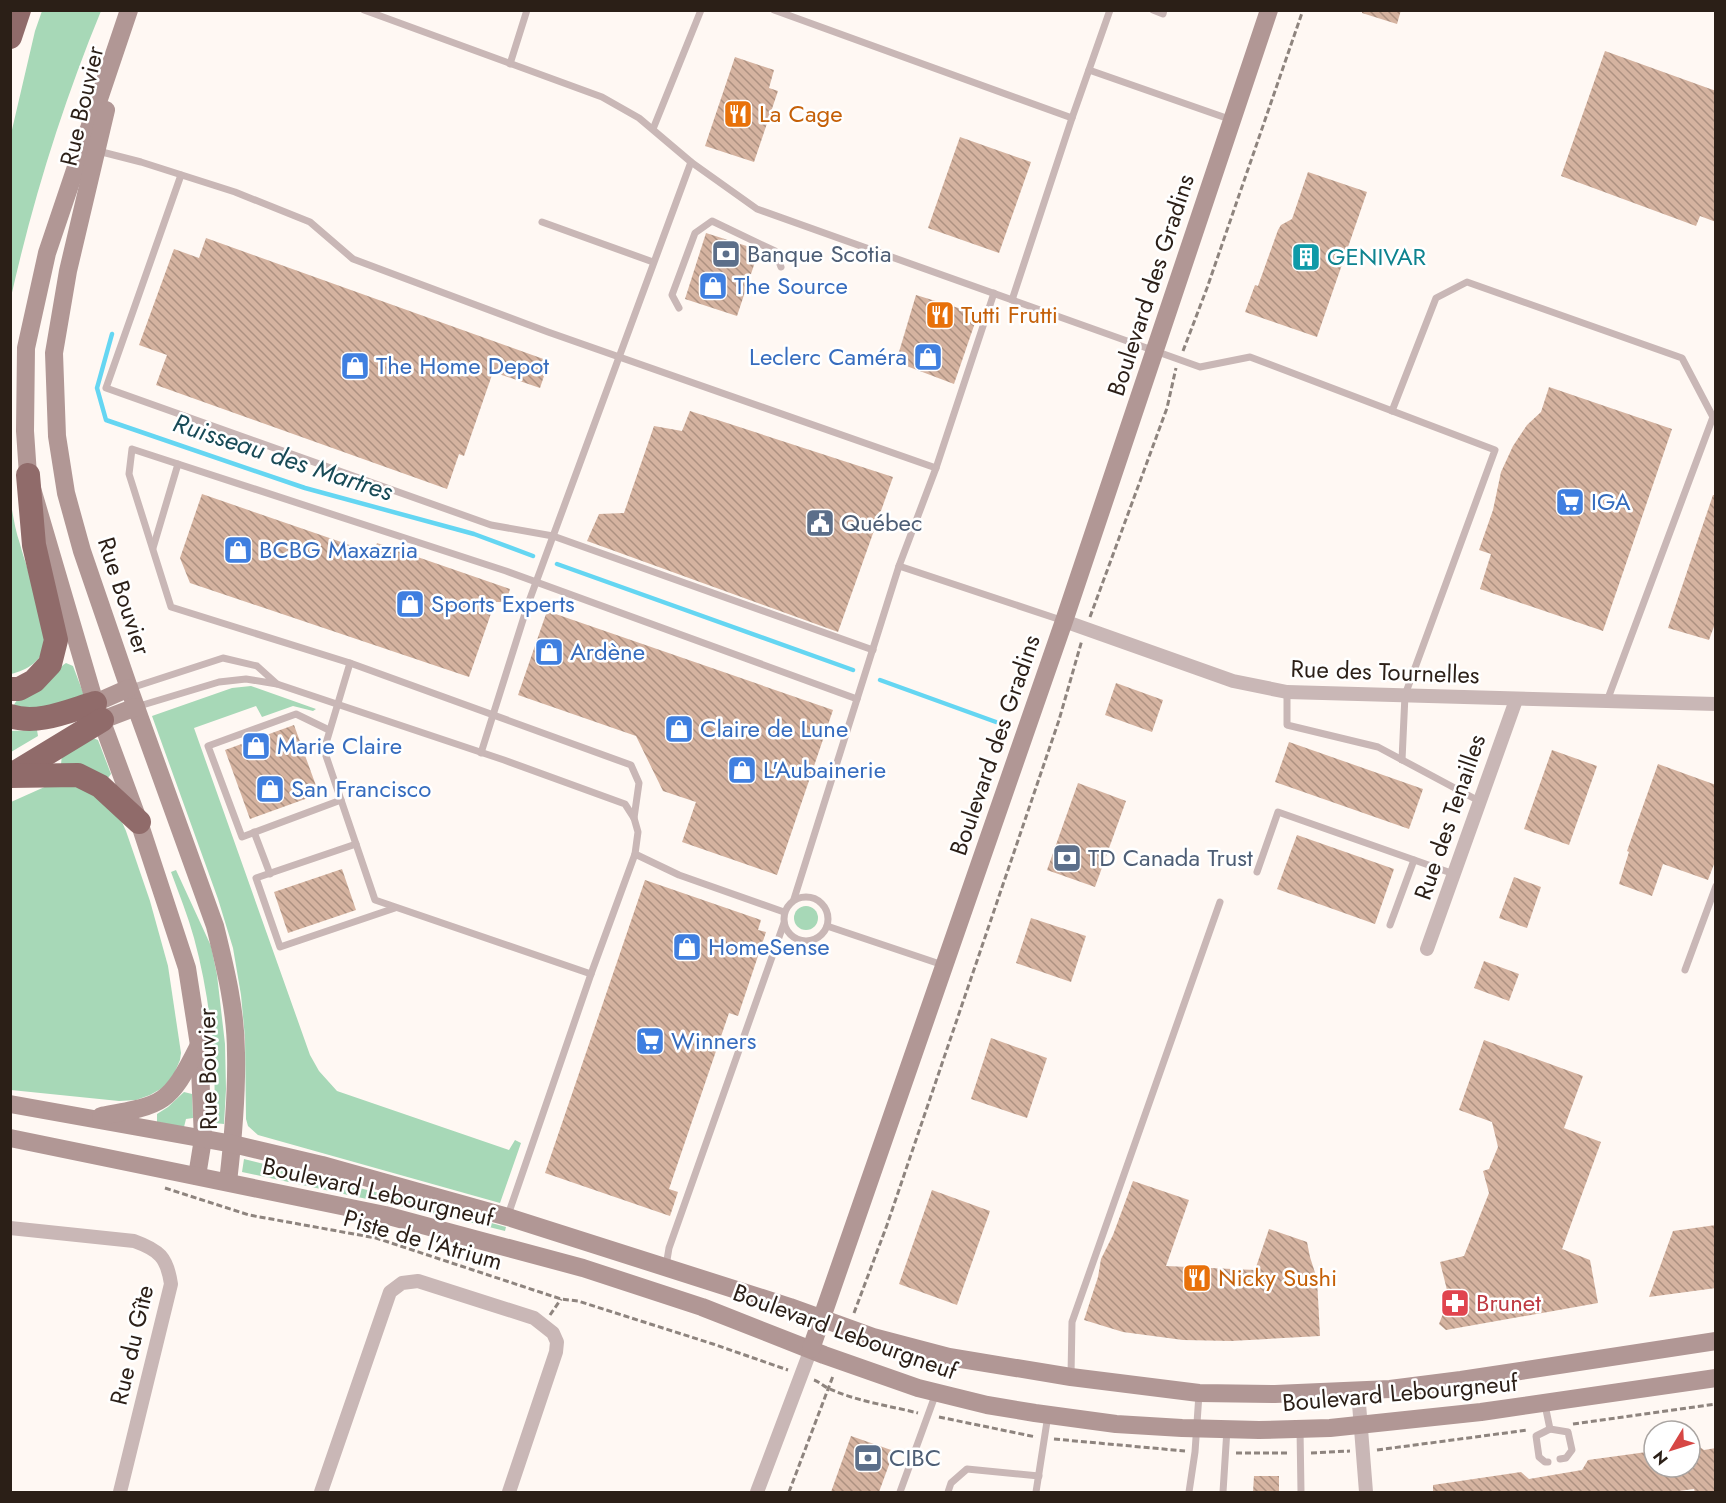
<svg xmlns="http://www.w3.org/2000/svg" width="1726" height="1503" font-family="Jost,sans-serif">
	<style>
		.green { fill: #a7d8b7 }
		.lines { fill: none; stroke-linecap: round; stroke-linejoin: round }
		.stream { stroke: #65d6f2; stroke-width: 4.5 }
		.building { fill: url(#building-back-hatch) }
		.path { stroke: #8e847e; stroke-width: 3; stroke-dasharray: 6 3; stroke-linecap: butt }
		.lane { stroke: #c9b7b6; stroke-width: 7 }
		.street { stroke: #c9b7b6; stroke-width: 14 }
		.secondary { stroke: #b19795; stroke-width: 18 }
		.highway { stroke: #906b6a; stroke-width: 24 }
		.labels { text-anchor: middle; stroke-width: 5; stroke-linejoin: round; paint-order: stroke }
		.street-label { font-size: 24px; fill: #2b1f17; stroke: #fff }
		.food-label { font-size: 24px; fill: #c56008; stroke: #fff; text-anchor: start }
		.service-label { font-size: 24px; fill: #4e5e75; stroke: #fff; text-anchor: start }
		.culture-label { font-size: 24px; fill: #0d838f; stroke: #fff; text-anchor: start }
		.shop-label { font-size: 24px; fill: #366cbe; stroke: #fff; text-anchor: start }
		.health-label { font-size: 24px; fill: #be3a42; stroke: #fff; text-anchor: start }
		.water-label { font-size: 26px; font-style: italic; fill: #194b57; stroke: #fff }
	</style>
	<defs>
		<pattern id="building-back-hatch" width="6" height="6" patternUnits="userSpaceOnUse" patternTransform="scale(1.5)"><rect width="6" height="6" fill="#d5b3a0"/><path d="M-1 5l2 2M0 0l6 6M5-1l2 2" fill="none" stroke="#ad9181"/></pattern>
	</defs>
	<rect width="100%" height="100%" fill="#fff8f3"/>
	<!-- green -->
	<g class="green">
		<path d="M42 11H101C63 103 33 199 11 297V134L35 31Z"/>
		<path d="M10 499C13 514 15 530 20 544 25 565 49 624 46 642 43 661 27 670 11 674Z"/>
		<path d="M66 663 73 666 84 695 45 710H17L14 705C20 693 36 692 46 684 54 678 58 668 66 663Z"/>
		<path d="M251 686 316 709 313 711 293 706 262 717 256 706 194 728 310 1055 319 1071 337 1091 509 1150 515 1140 521 1143 500 1203 258 1135 248 1126 246 1119 245 1038 241 995 233 948 218 899 152 716 232 688Z"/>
		<path d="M37 730 38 736 11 752 10 731Z"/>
		<path d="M93 738 98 740 111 774 108 778 61 764 62 755Z"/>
		<path d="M49 785 82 787 117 811 126 831 150 901 168 966 181 1053 180 1060 174 1074 164 1087 150 1095 136 1100 119 1101 11 1090V802Z"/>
		<path d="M176 870 211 946 217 975 225 1044 226 1089 224 1124 214 1123C217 1061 210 997 194 938 188 916 179 894 171 872Z"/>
		<circle cx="806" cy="918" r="12"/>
		<path d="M184 1092 192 1094 193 1118 186 1119 184 1127 157 1122V1114L168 1107Z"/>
		<path d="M244 1159 407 1200 506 1227 505 1231 445 1216 242 1172Z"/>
	</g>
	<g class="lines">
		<!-- stream -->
		<g class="stream">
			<path d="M112 334 97 388 106 420 305 488 474 534 533 556"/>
			<path d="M557 564 853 670"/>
			<path d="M880 680 996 722"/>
		</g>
	</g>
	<!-- building -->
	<g class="building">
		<path d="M1362 10H1401L1397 24 1362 13Z"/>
		<path d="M1605 51 1716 91V222L1700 216 1696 226 1561 176Z"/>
		<path d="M735 57 774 70 769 88 778 91 754 162 705 146Z"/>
		<path d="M960 137 1031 162 999 253 928 228Z"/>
		<path d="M1308 172 1367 192 1317 337 1245 312 1255 285 1258 286 1278 230 1281 225 1292 219Z"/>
		<path d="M706 233 759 250 737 316 685 299Z"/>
		<path d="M206 238 549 361 540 388 493 372 464 456 459 454 447 489 156 385 167 355 139 345 174 249 199 258Z"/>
		<path d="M916 295 978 314 954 384 896 362Z"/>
		<path d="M1549 387 1672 429 1603 631 1480 589 1491 554 1479 550 1493 510 1501 472 1513 446 1527 425 1541 412Z"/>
		<path d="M690 411 893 477 838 632 587 541 599 514 624 513 654 426 682 431Z"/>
		<path d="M202 494 373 553 377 543 510 589 506 602H495L469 677 190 583 180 558Z"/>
		<path d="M1713 495H1716V621L1709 640 1668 628Z"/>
		<path d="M547 611 833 710 777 875 682 842 696 802 663 791 636 736 518 695Z"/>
		<path d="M1116 683 1163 700 1152 732 1105 715Z"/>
		<path d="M294 725 319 794 250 819 225 750Z"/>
		<path d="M1289 742 1423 789 1409 829 1275 782Z"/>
		<path d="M1552 750 1597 766 1569 845 1524 829Z"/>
		<path d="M1658 764 1716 785V859L1708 880 1663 864 1652 896 1619 884 1629 852 1627 851Z"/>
		<path d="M1078 783 1126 801 1095 887 1047 870Z"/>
		<path d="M1297 835 1394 869 1375 924 1277 889Z"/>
		<path d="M342 869 356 910 288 933 274 892Z"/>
		<path d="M1514 877 1541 887 1527 928 1499 918Z"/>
		<path d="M645 880 761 920 758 930 766 932 738 1016 729 1013 669 1189 678 1192 670 1216 545 1173Z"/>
		<path d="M1031 918 1086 936 1071 982 1016 963Z"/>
		<path d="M1484 961 1519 974 1509 1001 1474 988Z"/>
		<path d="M991 1038 1047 1058 1027 1118 971 1099Z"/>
		<path d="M1484 1040 1583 1076 1564 1128 1601 1142 1562 1249 1590 1260 1598 1303 1446 1330 1439 1324 1449 1298 1440 1262 1464 1256 1489 1193 1483 1171 1489 1169 1498 1147 1492 1122 1459 1110Z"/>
		<path d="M1133 1181 1189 1200 1166 1266 1255 1270 1269 1229 1307 1242 1310 1257 1317 1279 1320 1336 1231 1341 1183 1340 1123 1332 1084 1320 1098 1277 1101 1259 1113 1235Z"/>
		<path d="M932 1190 990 1211 957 1305 899 1284Z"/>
		<path d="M1716 1225V1288L1649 1297 1673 1231Z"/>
		<path d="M851 1436 894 1451 879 1492H831Z"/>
		<path d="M1690 1440 1704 1450 1716 1448V1492H1695L1694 1489 1671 1492H1433V1485L1521 1472 1529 1479 1582 1470 1588 1460 1654 1451V1467H1690Z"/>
		<path d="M1254 1476H1279V1492H1253Z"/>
	</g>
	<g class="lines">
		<!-- path -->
		<g class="path">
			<path d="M1183 351 1207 288 1303 10"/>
			<path d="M1090 617 1167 408 1176 368"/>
			<path d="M165 1188 249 1215 376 1238 561 1299 578 1301 713 1344 788 1370"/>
			<path d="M854 1313 887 1225 1059 720 1082 640"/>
			<path d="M550 1315 561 1299"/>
			<path d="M814 1380C820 1382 824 1387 830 1389 856 1401 890 1406 918 1413"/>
			<path d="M939 1417 1036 1437"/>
			<path d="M1573 1424 1716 1404"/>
			<path d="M1054 1439 1185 1451"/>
			<path d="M1377 1450 1528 1430"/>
			<path d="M1236 1453H1290"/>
			<path d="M1311 1453 1350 1451"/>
			<path d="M789 1492 833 1376"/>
		</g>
		<!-- lane -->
		<g class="lane">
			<path d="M364 10 602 97 639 118 691 162 757 209 1200 367 1250 357 1495 450 1405 695 1402 760"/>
			<path d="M774 10 1072 118"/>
			<path d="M1153 10 1163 14 1164 10"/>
			<path d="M510 64 527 10"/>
			<path d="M1089 70 1232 120"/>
			<path d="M653 129 701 10"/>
			<path d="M98 151 141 162 235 192 310 222 353 259 548 332 936 468"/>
			<path d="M181 175 106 388 491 525 553 536 873 650"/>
			<path d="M542 222 653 262"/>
			<path d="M1012 300 1072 118 1110 10"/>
			<path d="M679 308 672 295 695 233 712 221 775 251 781 267"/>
			<path d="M1392 411 1436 298 1467 282 1682 358 1713 417 1607 701"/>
			<path d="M153 548 178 464"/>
			<path d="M899 566 1064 621"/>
			<path d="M350 663 324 750 375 900 591 974"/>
			<path d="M277 684 504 760 625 804 634 818 638 832 635 854 591 974 508 1215"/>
			<path d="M131 688 223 658 257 666 277 684 246 679 219 682 136 707"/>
			<path d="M1287 692V725L1378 747 1479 801"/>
			<path d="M329 730 296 714 208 746 242 837 341 800"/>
			<path d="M481 753 528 604 691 162"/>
			<path d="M634 818 639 783 631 765 350 663 171 607 129 474 132 449 506 571 857 699"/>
			<path d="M254 832 270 874"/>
			<path d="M356 844 256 878 280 947 395 908"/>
			<path d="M635 854 679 875 784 912"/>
			<path d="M1257 872 1278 812 1454 874"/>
			<circle cx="806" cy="919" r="22"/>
			<path d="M794 899 899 566 936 468 994 293"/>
			<path d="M1390 925 1414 860"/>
			<path d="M827 926 943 965"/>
			<path d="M1685 970 1716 886"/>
			<path d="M666 1266 669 1248 784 923"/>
			<path d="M1071 1375 1072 1322 1220 902"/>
			<path d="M1545 1405 1550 1429 1568 1432 1572 1450 1566 1458 1560 1459"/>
			<path d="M1300 1429 1301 1492"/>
			<path d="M1548 1462H1545L1539 1457 1536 1436 1550 1429"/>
			<path d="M900 1492 936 1393"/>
			<path d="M948 1492 951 1483 967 1469 1039 1476"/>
			<path d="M1036 1492 1048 1415"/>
			<path d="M1189 1492 1195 1452 1199 1394"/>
			<path d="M1223 1492 1227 1429"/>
		</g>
		<!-- street -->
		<g class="street">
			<path d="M1064 621 1233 681 1287 692 1716 704"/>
			<path d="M1427 949 1516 700"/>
			<path d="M10 1228 134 1241C159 1250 167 1257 171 1284L120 1492"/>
			<path d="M1358 1391 1366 1492"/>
			<path d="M321 1492 390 1292 402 1283 418 1281 534 1318 553 1333 557 1342 556 1352 509 1492"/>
			<path d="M757 1492 811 1349"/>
		</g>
		<!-- secondary -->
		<g class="secondary">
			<path d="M129 10 47 253 26 348 25 431 28 475 95 703 139 822 187 968 199 1045 203 1139 197 1176"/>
			<path d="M106 110 68 271 54 353 57 436 66 493 82 551 129 688 215 926C225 967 236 1010 236 1053 237 1096 233 1139 228 1182"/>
			<path d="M95 703 129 688"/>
			<path d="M102 720 136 707"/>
			<path d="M10 1104 233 1144 322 1165 508 1217 790 1307 873 1337 949 1357 1071 1377 1199 1393 1275 1394 1390 1389 1461 1380 1716 1341"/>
			<path d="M101 1116C163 1105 169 1105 198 1047"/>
			<path d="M10 1138 385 1215 583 1268 702 1307 824 1355 918 1388 987 1405 1035 1413 1116 1424 1182 1428 1259 1430 1330 1428 1481 1412 1716 1378"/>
			<path d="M811 1349 1064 621 1269 10"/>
		</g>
		<!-- highway -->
		<g class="highway">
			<path d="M10 37 19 10"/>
			<path d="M10 689H19L34 681 50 664 56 640 34 545 28 475"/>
			<path d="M10 716C38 725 68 711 95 703"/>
			<path d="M13 774 102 720"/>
			<path d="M10 776 78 775 100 786 139 822"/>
		</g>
	</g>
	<!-- icons -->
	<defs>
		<g id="restaurant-square" transform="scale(1.5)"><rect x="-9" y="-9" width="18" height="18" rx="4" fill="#e8710a" stroke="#fff"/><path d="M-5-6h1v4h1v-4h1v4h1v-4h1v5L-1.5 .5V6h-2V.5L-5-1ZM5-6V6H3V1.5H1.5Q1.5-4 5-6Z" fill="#fff"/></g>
		<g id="bank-square" transform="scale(1.5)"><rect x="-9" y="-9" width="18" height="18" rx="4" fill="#5c6f8a" stroke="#fff"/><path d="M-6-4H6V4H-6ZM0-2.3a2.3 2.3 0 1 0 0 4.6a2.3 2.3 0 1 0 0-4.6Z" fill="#fff"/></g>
		<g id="building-square" transform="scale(1.5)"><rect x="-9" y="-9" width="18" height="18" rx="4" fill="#0f9aa8" stroke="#fff"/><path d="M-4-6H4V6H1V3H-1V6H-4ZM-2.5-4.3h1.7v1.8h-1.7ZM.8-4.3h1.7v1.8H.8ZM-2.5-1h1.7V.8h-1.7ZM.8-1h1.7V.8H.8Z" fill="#fff"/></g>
		<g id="shop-square" transform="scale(1.5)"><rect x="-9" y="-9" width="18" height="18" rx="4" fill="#3f7fe0" stroke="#fff"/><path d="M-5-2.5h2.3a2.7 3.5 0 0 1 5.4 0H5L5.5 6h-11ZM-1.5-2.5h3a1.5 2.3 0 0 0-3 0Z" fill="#fff"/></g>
		<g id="supermarket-square" transform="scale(1.5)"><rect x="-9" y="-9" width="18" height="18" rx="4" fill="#3f7fe0" stroke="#fff"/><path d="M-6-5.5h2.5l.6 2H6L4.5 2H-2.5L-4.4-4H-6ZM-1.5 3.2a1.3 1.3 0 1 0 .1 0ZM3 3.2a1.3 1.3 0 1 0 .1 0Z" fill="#fff"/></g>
		<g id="civic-square" transform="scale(1.5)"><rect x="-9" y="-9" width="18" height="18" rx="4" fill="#5c6f8a" stroke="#fff"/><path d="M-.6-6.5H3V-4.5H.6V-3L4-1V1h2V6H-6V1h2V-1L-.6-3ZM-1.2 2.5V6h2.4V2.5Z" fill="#fff"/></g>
		<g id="pharmacy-square" transform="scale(1.5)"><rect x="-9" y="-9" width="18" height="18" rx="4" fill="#e0444e" stroke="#fff"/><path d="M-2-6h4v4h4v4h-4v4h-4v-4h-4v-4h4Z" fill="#fff"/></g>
	</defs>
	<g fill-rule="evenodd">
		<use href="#restaurant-square" x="738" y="114"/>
		<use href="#bank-square" x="726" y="254"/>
		<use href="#building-square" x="1306" y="257"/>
		<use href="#shop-square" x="713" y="286"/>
		<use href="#restaurant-square" x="940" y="315"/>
		<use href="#shop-square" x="928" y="357"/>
		<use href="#shop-square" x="355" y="366"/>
		<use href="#supermarket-square" x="1570" y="502"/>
		<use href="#civic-square" x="820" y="523"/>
		<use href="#shop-square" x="238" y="550"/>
		<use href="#shop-square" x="410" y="604"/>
		<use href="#shop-square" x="549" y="652"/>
		<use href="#shop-square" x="679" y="729"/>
		<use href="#shop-square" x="256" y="746"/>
		<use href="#shop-square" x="742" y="770"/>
		<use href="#shop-square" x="270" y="789"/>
		<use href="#bank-square" x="1067" y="858"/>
		<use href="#shop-square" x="687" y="947"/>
		<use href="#supermarket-square" x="650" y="1041"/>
		<use href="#restaurant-square" x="1197" y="1278"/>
		<use href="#pharmacy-square" x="1455" y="1303"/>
		<use href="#bank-square" x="868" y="1458"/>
	</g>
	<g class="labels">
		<!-- street labels -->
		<g class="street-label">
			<text transform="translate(82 106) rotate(-77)" y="8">Rue Bouvier</text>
			<text transform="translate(1151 285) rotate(-72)" y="8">Boulevard des Gradins</text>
			<text transform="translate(124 596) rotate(72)" y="8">Rue Bouvier</text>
			<text transform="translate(1385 672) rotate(2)" y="8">Rue des Tournelles</text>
			<text transform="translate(995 745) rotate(-71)" y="8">Boulevard des Gradins</text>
			<text transform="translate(1450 817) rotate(-71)" y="8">Rue des Tenailles</text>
			<text transform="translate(208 1069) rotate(-91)" y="8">Rue Bouvier</text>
			<text transform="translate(378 1192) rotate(13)" y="8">Boulevard Lebourgneuf</text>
			<text transform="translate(423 1240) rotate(16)" y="8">Piste de l'Atrium</text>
			<text transform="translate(845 1332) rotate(20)" y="8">Boulevard Lebourgneuf</text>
			<text transform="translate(132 1345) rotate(-77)" y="8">Rue du Gîte</text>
			<text transform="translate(1400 1393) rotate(-5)" y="8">Boulevard Lebourgneuf</text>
		</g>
		<!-- food labels -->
		<g class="food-label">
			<text x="759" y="122">La Cage</text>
			<text x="961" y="323">Tutti Frutti</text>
			<text x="1218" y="1286">Nicky Sushi</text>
		</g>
		<!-- service labels -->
		<g class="service-label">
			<text x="747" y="262">Banque Scotia</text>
			<text x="841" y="531">Québec</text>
			<text x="1088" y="866">TD Canada Trust</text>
			<text x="889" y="1466">CIBC</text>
		</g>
		<!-- culture labels -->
		<g class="culture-label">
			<text x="1327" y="265">GENIVAR</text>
		</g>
		<!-- shop labels -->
		<g class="shop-label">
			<text x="734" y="294">The Source</text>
			<text x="907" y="365" text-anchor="end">Leclerc Caméra</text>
			<text x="376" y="374">The Home Depot</text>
			<text x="1591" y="510">IGA</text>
			<text x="259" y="558">BCBG Maxazria</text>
			<text x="431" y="612">Sports Experts</text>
			<text x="570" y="660">Ardène</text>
			<text x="700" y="737">Claire de Lune</text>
			<text x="277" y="754">Marie Claire</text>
			<text x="763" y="778">L'Aubainerie</text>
			<text x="291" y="797">San Francisco</text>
			<text x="708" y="955">HomeSense</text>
			<text x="671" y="1049">Winners</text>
		</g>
		<!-- health labels -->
		<g class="health-label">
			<text x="1476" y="1311">Brunet</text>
		</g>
		<!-- water labels -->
		<g class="water-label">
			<text transform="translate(283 457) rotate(18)" y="9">Ruisseau des Martres</text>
		</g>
	</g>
	<!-- border -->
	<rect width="1726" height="1503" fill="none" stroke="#2b1f17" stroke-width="24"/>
	<!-- north arrow -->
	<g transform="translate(1672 1449) rotate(232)"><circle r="28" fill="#ffffff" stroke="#aaa5a2" stroke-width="1.5"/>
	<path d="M0-4.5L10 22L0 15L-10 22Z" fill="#d64745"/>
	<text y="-9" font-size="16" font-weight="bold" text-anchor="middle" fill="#2b1f17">N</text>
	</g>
</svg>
